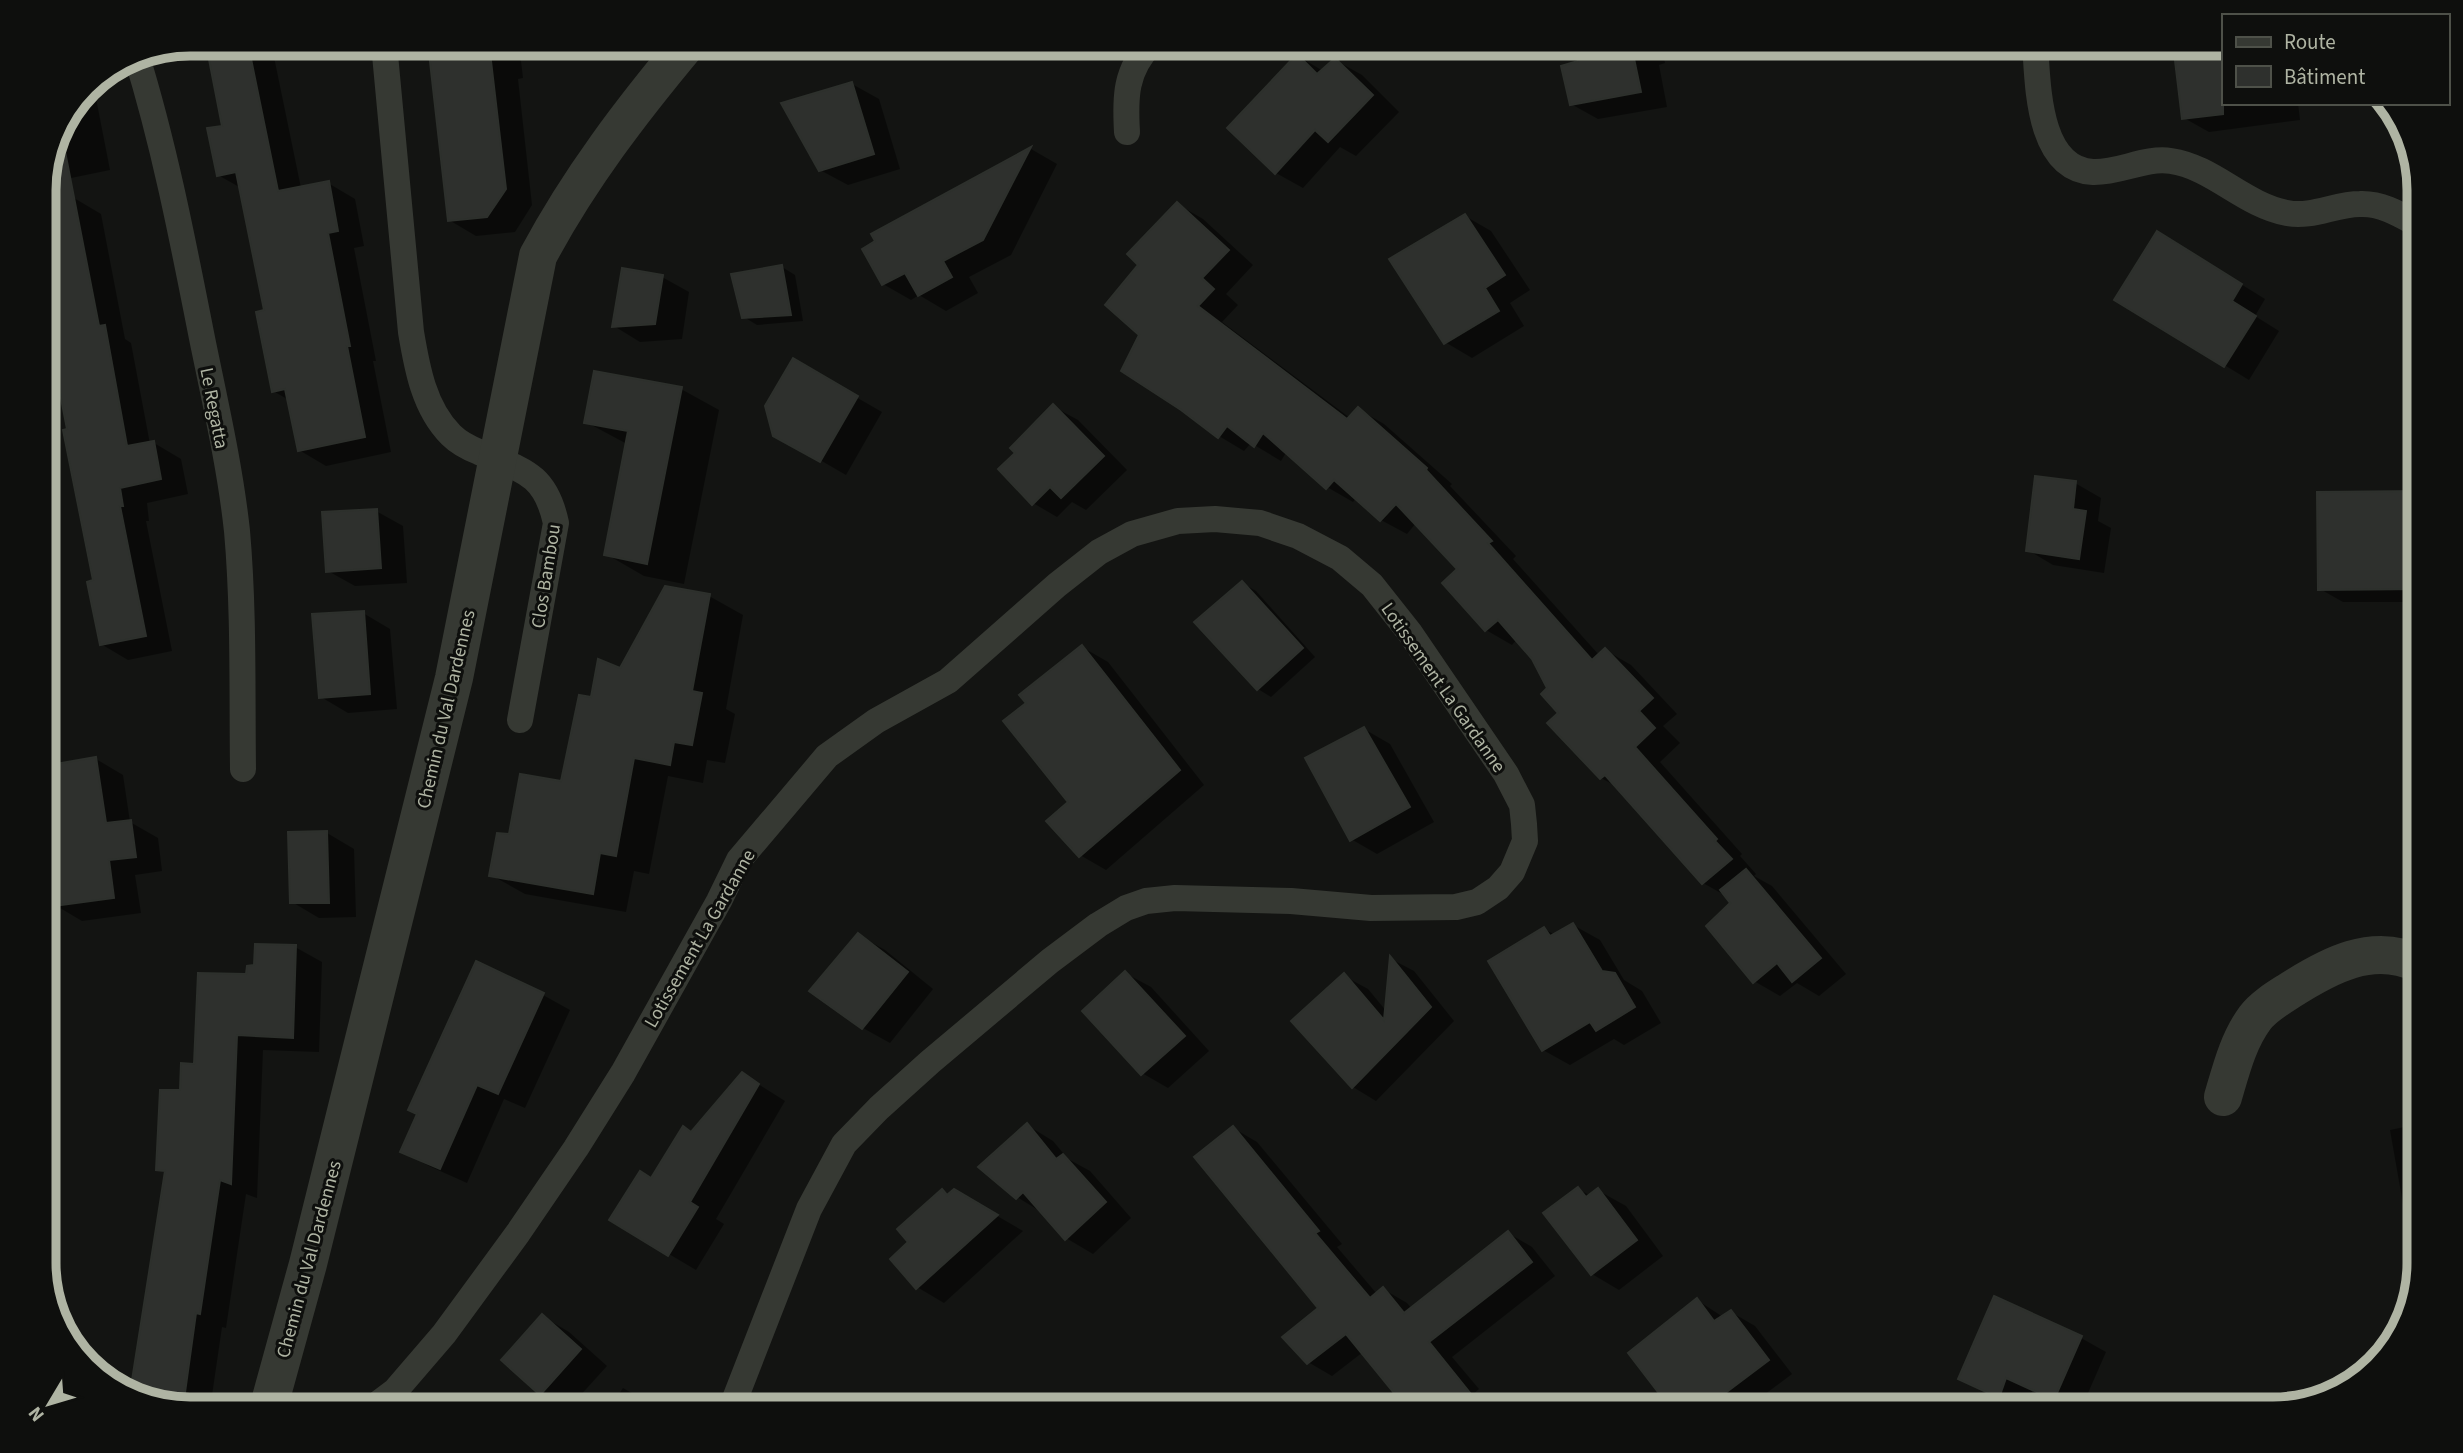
<svg xmlns="http://www.w3.org/2000/svg" width="2463" height="1453" font-family="'Source Sans 3',sans-serif">
	<style>
		.shadow { fill: #0007 }
		.building { fill: #2e302d; stroke: #2d302c; stroke-width: 2 }
		.lines { fill: none; stroke-linecap: round; stroke-linejoin: round }
		.lane { stroke: #363933; stroke-width: 26 }
		.street { stroke: #363933; stroke-width: 38 }
		.labels { text-anchor: middle; stroke-width: 6; stroke-linejoin: round; paint-order: stroke }
		.street-label { font-size: 19px; fill: #afb4a3; stroke: #0e0f0d }
		.rim { fill: none; stroke: #afb4a3; stroke-width: 9 }
	</style>
	<rect width="100%" height="100%" fill="#131412"/>
	<!-- shadow -->
	<g class="shadow">
		<path d="M208 44H300L302 52 274 57 301 188 328 183 355 199 364 246 354 248 376 361H373L391 452 326 466 299 450 289 400 273 391 266 312 241 188 218 175 224 127Z"/>
		<path d="M428 44H519L523 78 518 79 532 205 515 232 476 236 449 220Z"/>
		<path d="M1023 44H1050L1043 55Z"/>
		<path d="M1576 44H1661L1665 63 1659 65 1667 107 1598 119 1571 104 1580 63Z"/>
		<path d="M2174 44H2223V103H2298L2300 120 2209 132 2184 118Z"/>
		<path d="M1298 56 1323 71 1335 60 1362 75 1399 112 1356 156 1340 147 1303 188 1276 173Z"/>
		<path d="M93 83 110 170 71 178 48 165 55 134 87 86Z"/>
		<path d="M852 84 879 99 900 169 848 185 820 170Z"/>
		<path d="M1031 149 1057 164 1011 255 969 277 978 293 946 311 919 295 911 300 883 284 877 242 873 234Z"/>
		<path d="M74 198 101 214 125 339 131 343 150 444 154 443 181 459 188 494 147 503 149 521H146L172 651 128 660 101 644 95 582 69 430 58 336Z"/>
		<path d="M1177 204 1203 219 1253 265 1226 294 1238 305 1222 322 1350 418 1358 409 1384 424 1452 484 1450 486 1516 556 1513 559 1599 655 1605 650 1631 665 1677 714 1663 726 1680 743 1660 762 1742 854 1740 856 1756 874 1754 876 1772 886 1846 974 1819 996 1797 983 1780 996 1754 981 1732 903 1728 897 1703 883 1618 787 1601 778 1560 713 1534 658 1517 639 1512 645 1486 630 1460 569 1416 523 1407 534 1381 520 1357 497 1353 502 1327 487 1287 451 1281 461 1251 443 1244 451 1219 436 1141 335V265Z"/>
		<path d="M1465 216 1491 231 1530 290 1510 303 1524 326 1472 358 1445 342Z"/>
		<path d="M2181 247 2265 299 2255 316 2279 331 2249 380 2116 299Z"/>
		<path d="M782 267 795 275 803 321 757 325 744 317Z"/>
		<path d="M662 277 689 292 682 339 640 342 614 326Z"/>
		<path d="M793 361 882 412 846 475 775 434Z"/>
		<path d="M681 389 719 410 684 584 644 576 606 554 627 444 586 422Z"/>
		<path d="M1054 407 1078 420 1127 470 1086 510 1072 502 1057 517 1033 503 1018 453Z"/>
		<path d="M2075 483 2101 498 2098 521 2111 528 2104 573 2053 565 2028 550Z"/>
		<path d="M2319 493H2419V602H2343L2320 589Z"/>
		<path d="M376 511 403 526 407 583 355 586 328 571Z"/>
		<path d="M1242 583 1256 591 1315 657 1271 697 1258 689Z"/>
		<path d="M709 596 743 615 726 709 735 714 725 763 707 760 703 783 668 776 649 874 634 871 626 912 525 894 491 875 510 836 563 783 592 699 621 670Z"/>
		<path d="M363 613 390 629 397 709 348 713 321 697Z"/>
		<path d="M1082 647 1108 662 1204 785 1106 870 1080 855 1071 802 1028 703Z"/>
		<path d="M1364 729 1390 744 1434 822 1377 854 1351 839Z"/>
		<path d="M96 759 123 775 130 822 158 838 162 871 135 875 141 913 82 921 55 905Z"/>
		<path d="M327 833 354 849 356 917 319 918 292 902Z"/>
		<path d="M1573 925 1600 940 1624 980 1642 991 1661 1023 1624 1045 1614 1039 1570 1065 1543 1050 1544 929 1555 935Z"/>
		<path d="M858 935 885 950 933 989 890 1043 863 1028Z"/>
		<path d="M295 947 322 962 319 1052 263 1050 257 1198 246 1194 226 1328 222 1327 210 1409H190L132 1394 166 1173 158 1169 182 1092 248 976Z"/>
		<path d="M1391 959 1414 971 1454 1021 1376 1101 1353 1087 1344 976 1368 989 1387 1012Z"/>
		<path d="M477 964 543 995 570 1010 525 1108 504 1099 467 1183 429 1166 403 1151Z"/>
		<path d="M1125 973 1151 987 1209 1051 1168 1088 1142 1073Z"/>
		<path d="M742 1074 785 1101 716 1219 724 1224 696 1270 669 1254 652 1180Z"/>
		<path d="M2419 1124V1265L2413 1261 2390 1130Z"/>
		<path d="M1027 1125 1053 1141 1068 1159 1090 1171 1131 1218 1093 1254 1066 1238 1043 1213 1017 1197Z"/>
		<path d="M1233 1128 1257 1142 1342 1244 1337 1247 1377 1294 1383 1289 1407 1303 1412 1309 1508 1233 1532 1247 1555 1276 1452 1357 1479 1389 1456 1409H1410L1363 1352 1332 1376 1308 1362 1320 1308Z"/>
		<path d="M1578 1189 1591 1196 1599 1191 1626 1206 1663 1256 1619 1290 1592 1274Z"/>
		<path d="M942 1191 950 1195 954 1191 1023 1231 944 1303 917 1287 910 1242Z"/>
		<path d="M1995 1298 2081 1338 2106 1352 2081 1409H2073L2032 1391 2025 1409H2021L1960 1378Z"/>
		<path d="M1697 1300 1723 1317 1731 1312 1755 1326 1792 1374 1745 1409H1675L1671 1407Z"/>
		<path d="M542 1316 569 1332 607 1366 568 1409 541 1394Z"/>
		<path d="M623 1388 649 1403 659 1409H609Z"/>
		<path d="M931 1399 948 1409H919Z"/>
	</g>
	<!-- building -->
	<g class="building">
		<path d="M206 44H248L278 191 329 181 338 231 328 233 350 346H347L365 437 298 451 285 389 272 392 256 312 264 310 236 172 217 176 207 128 222 126Z"/>
		<path d="M428 44H489L506 189 487 217 448 221Z"/>
		<path d="M1574 44H1631L1641 92 1570 105 1561 66 1578 61Z"/>
		<path d="M2173 44H2223V114L2182 119Z"/>
		<path d="M1297 54 1317 74 1335 58 1373 95 1328 142 1315 130 1275 174 1227 128Z"/>
		<path d="M852 82 874 154 819 171 781 103Z"/>
		<path d="M63 141 99 326 105 325 127 446 154 441 161 479 120 488 123 506H120L146 636 100 645 87 582 93 580 63 430 67 429 49 337 56 335 44 274V181L53 142Z"/>
		<path d="M1031 147 983 240 943 261 952 277 918 296 905 273 882 285 862 249 875 241 871 234Z"/>
		<path d="M1177 202 1229 250 1202 278 1214 289 1198 306 1347 419 1358 407 1427 468 1426 470 1492 541 1488 543 1592 660 1605 648 1653 698 1639 711 1655 728 1635 747 1717 839 1715 841 1732 859 1702 884 1605 775 1600 779 1547 723 1558 713 1541 694 1547 688 1532 659 1498 620 1485 631 1442 583 1457 569 1396 504 1380 521 1334 480 1326 489 1263 433 1254 447 1227 426 1218 438 1181 410 1121 371 1139 335 1105 305 1138 265 1127 254Z"/>
		<path d="M1465 214 1505 275 1485 288 1499 311 1444 344 1389 259Z"/>
		<path d="M2157 231 2242 284 2232 301 2256 316 2224 367 2114 300Z"/>
		<path d="M782 265 791 315 742 318 731 274Z"/>
		<path d="M622 268 663 275 655 324 612 327Z"/>
		<path d="M793 358 858 396 820 462 773 436 765 406Z"/>
		<path d="M594 371 682 387 647 564 604 555 628 431 584 423Z"/>
		<path d="M1053 404 1104 456 1061 498 1050 487 1032 505 998 469 1015 453 1010 448Z"/>
		<path d="M2035 476 2076 481 2073 509 2086 511 2079 559 2026 551Z"/>
		<path d="M2419 491V589L2318 590 2317 492Z"/>
		<path d="M377 509 381 568 326 572 322 512Z"/>
		<path d="M1242 581 1303 648 1257 690 1194 622Z"/>
		<path d="M665 586 710 594 692 691 702 693 692 745 674 742 670 765 634 758 616 856 600 853 593 894 489 876 497 833 509 834 520 774 561 781 579 695 591 697 598 659 620 668Z"/>
		<path d="M364 611 370 694 319 698 312 614Z"/>
		<path d="M1082 645 1180 770 1079 857 1046 821 1068 802 1003 721 1026 703 1019 695Z"/>
		<path d="M1364 727 1410 807 1350 841 1305 758Z"/>
		<path d="M96 757 106 823 131 820 136 857 109 860 114 898 53 906 56 803 50 765Z"/>
		<path d="M327 831 329 903H290L288 832Z"/>
		<path d="M1746 869 1821 958 1792 982 1777 963 1753 983 1706 926 1730 903 1720 890Z"/>
		<path d="M1573 923 1602 971 1615 973 1635 1007 1596 1031 1590 1022 1542 1051 1488 961 1544 927 1550 936Z"/>
		<path d="M858 933 908 972 862 1029 809 991Z"/>
		<path d="M255 944 296 945 293 1038 237 1035 231 1184 220 1180 200 1314 196 1313 183 1407 130 1393 165 1171 156 1170 160 1090H180L181 1063 194 1064 198 973 246 974 247 966 254 965Z"/>
		<path d="M1390 956 1431 1007 1352 1088 1291 1021 1344 973 1384 1020Z"/>
		<path d="M476 961 544 993 498 1094 477 1085 440 1169 400 1152 417 1114 408 1110Z"/>
		<path d="M1125 971 1185 1036 1141 1075 1082 1011Z"/>
		<path d="M742 1072 759 1084 690 1202 698 1207 668 1256 609 1220 640 1171 651 1178 683 1126 691 1132Z"/>
		<path d="M1027 1123 1056 1159 1063 1154 1106 1202 1065 1240 1023 1192 1016 1199 978 1167Z"/>
		<path d="M1233 1126 1319 1231 1315 1233 1370 1298 1383 1287 1404 1313 1508 1231 1532 1262 1429 1342 1483 1409H1407L1346 1334 1307 1364 1282 1337 1318 1308 1194 1157Z"/>
		<path d="M1578 1187 1586 1197 1598 1188 1637 1240 1591 1275 1543 1213Z"/>
		<path d="M942 1189 947 1195 954 1189 998 1215 916 1289 890 1259 908 1242 897 1229Z"/>
		<path d="M1994 1296 2082 1336 2054 1400 2006 1378 1999 1398 1958 1379Z"/>
		<path d="M1697 1298 1714 1321 1731 1310 1769 1360 1704 1409H1671L1628 1353Z"/>
		<path d="M542 1314 581 1349 540 1395 501 1360Z"/>
	</g>
	<g class="lines">
		<!-- lane -->
		<g class="lane">
			<path d="M384 44 411 332C417 368 424 408 451 435 459 443 469 448 479 452 521 470 545 472 556 523L520 720"/>
			<path d="M2035 44C2038 83 2037 169 2093 172 2119 173 2145 157 2171 161 2213 167 2244 205 2287 213 2312 218 2335 204 2360 204 2382 203 2401 215 2419 225"/>
			<path d="M136 54C165 148 183 242 202 338 215 402 230 466 237 531 244 610 242 690 243 769"/>
			<path d="M1127 132C1125 98 1125 70 1151 44"/>
			<path d="M371 1409 395 1391 444 1334 518 1233 576 1148 623 1073 719 901 739 860 827 756 876 721 948 681 1057 585 1099 552 1132 534 1178 521 1215 519 1260 523 1298 536 1340 558 1372 585 1410 633 1506 774 1522 805 1524 824 1525 841 1512 872 1498 888 1477 902 1456 907 1371 908 1291 901 1175 898 1146 901 1126 908 1098 925 1050 961 930 1062 879 1108 844 1144 809 1209 731 1409"/>
		</g>
		<!-- street -->
		<g class="street">
			<path d="M2223 1097C2231 1070 2238 1041 2255 1018 2263 1007 2278 998 2289 991 2328 966 2373 941 2419 964"/>
			<path d="M268 1409 308 1264 454 678 538 256C579 179 631 111 687 44"/>
		</g>
	</g>
	<g class="labels">
		<!-- street labels -->
		<g class="street-label">
			<text transform="translate(215 408) rotate(79)" y="7">Le Regatta</text>
			<text transform="translate(545 576) rotate(-81)" y="7">Clos Bambou</text>
			<text transform="translate(1444 687) rotate(55)" y="7">Lotissement La Gardanne</text>
			<text transform="translate(445 709) rotate(-77)" y="7">Chemin du Val Dardennes</text>
			<text transform="translate(699 938) rotate(-60)" y="7">Lotissement La Gardanne</text>
			<text transform="translate(308 1259) rotate(-75)" y="7">Chemin du Val Dardennes</text>
		</g>
	</g>
	<!-- crop -->
	<path d="M0 0H2463V1453H0ZM190 56H2273A134 134 0 0 1 2407 190V1263A134 134 0 0 1 2273 1397H190A134 134 0 0 1 56 1263V190A134 134 0 0 1 190 56Z" fill="#0e0f0d" fill-rule="evenodd"/>
	<path class="rim" d="M190 56H2273A134 134 0 0 1 2407 190V1263A134 134 0 0 1 2273 1397H190A134 134 0 0 1 56 1263V190A134 134 0 0 1 190 56Z"/>
	<!-- legend -->
	<rect x="2222" y="14" width="228" height="91" fill="#0e0f0d" stroke="#4e5149" stroke-width="2"/>
	<rect x="2236" y="37" width="35" height="10" fill="#363933" stroke="#4e5149" stroke-width="2"/>
	<text x="2284" y="49" font-size="21" fill="#afb4a3">Route</text>
	<rect x="2236" y="66" width="35" height="21" fill="#2e302d" stroke="#4e5149" stroke-width="2"/>
	<text x="2284" y="84" font-size="21" fill="#afb4a3">Bâtiment</text>
	<!-- north arrow -->
	<g transform="translate(49 1404) rotate(232)" stroke="#0e0f0d" stroke-width="5" paint-order="stroke">
	<path d="M0-5L12 26L0 18L-12 26Z" fill="#afb4a3"/>
	<text y="-10" font-size="19" font-weight="bold" text-anchor="middle" fill="#afb4a3">N</text>
	</g>
</svg>
